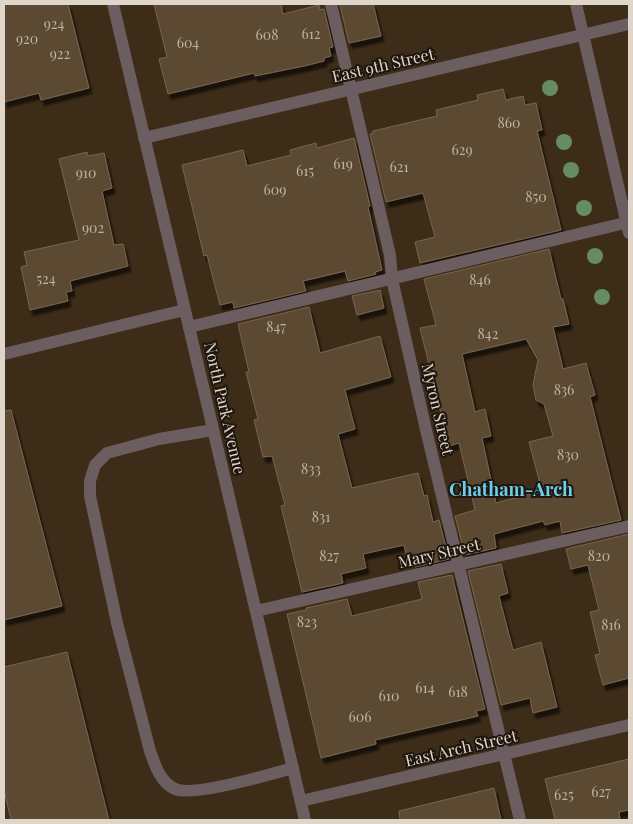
<svg xmlns="http://www.w3.org/2000/svg" width="633" height="824" font-family="'Playfair Display',serif">
	<style>
		.building { fill: #5b4833; stroke: #79654f; fill-rule: evenodd; filter: url(#shadow) }
		.lines { fill: none; stroke-linecap: round; stroke-linejoin: round }
		.minor { stroke: #6c5e60; stroke-width: 12 }
		.tree { fill: #668c62 }
		.labels { text-anchor: middle; stroke-width: 4; stroke-linejoin: round; paint-order: stroke }
		.number-label { font-size: 14px; fill: #bfb2a4 }
		.street-label { font-size: 16px; fill: #e0d5c9; stroke: #1e160e }
		.neighbourhood-label { font-size: 18px; font-weight: bold; fill: #6dceeb; stroke: #1e160e }
	</style>
	<defs>
		<filter id="shadow"><feDropShadow dx="3" dy="5.5" stdDeviation="1" flood-color="#0009"/></filter>
	</defs>
	<rect width="100%" height="100%" fill="#3d2c18"/>
	<!-- building -->
	<g class="building">
		<path d="M4 4H68L89 88 41 100 39 93 4 102Z"/>
		<path d="M154 4H281L283 14 319 5 320 10 324 9 333 47 329 48 331 56 324 58V61L304 66 255 76 254 73 168 94 159 59 167 57Z"/>
		<path d="M346 4H373L381 36 349 43 340 5Z"/>
		<path d="M503 89 506 100 523 96 525 105 536 103 542 130 537 131 561 230 420 263 415 242 435 237 423 193 386 202 370 134 373 133V131L437 116 436 110 478 100 477 95Z"/>
		<path d="M354 138 370 206 368 207 382 270 375 272 376 274 348 281 345 271 303 281 306 291 234 308 233 302 220 305 207 255 204 256 182 165 243 150 247 166 291 155 290 150 316 143 317 148Z"/>
		<path d="M87 152 88 156 104 153 112 188 102 191 114 245 123 244 128 266 70 281 72 291 66 292 68 301 30 310 21 267 27 265 24 252 79 240 59 159Z"/>
		<path d="M549 249 561 299H563L569 324 553 327 563 369 586 363 595 395 590 397 621 520 562 533 560 521 545 525 543 521 494 534 496 548 465 555 455 516 475 510 459 443 449 446 420 328 436 325 424 279ZM526 339 538 360 533 385 536 400 544 404 553 436 529 442 542 491 496 503 482 438 491 436 485 409 475 412 462 354Z"/>
		<path d="M380 290 384 308 357 315 352 296Z"/>
		<path d="M309 307 320 353 380 336 391 377 345 390 355 429 338 434 352 488 418 473 424 496 427 495 433 522 439 520 449 559 415 567 412 557 407 559 404 545 363 554 366 568 341 574 343 583 302 592 281 506 285 505 272 456 263 457 254 420 258 419 246 372H249L238 324Z"/>
		<path d="M11 410 62 606 4 620V411Z"/>
		<path d="M629 534V678L603 685 595 655 600 654 590 612 599 610 588 565 571 569 566 549Z"/>
		<path d="M501 564 508 593 499 596 513 650 541 642 557 707 533 713 530 698 501 705 468 571Z"/>
		<path d="M452 575 485 709 476 711 478 716 375 740 376 744 321 758 287 614 306 610V608L347 599 352 616 422 599 418 582Z"/>
		<path d="M67 652 109 820H11L4 790V667Z"/>
		<path d="M629 759V810L619 812 620 820H555L545 779Z"/>
		<path d="M494 788 501 820H400L399 811Z"/>
	</g>
	<g class="lines">
		<!-- minor -->
		<g class="minor">
			<path d="M113 4 305 820"/>
			<path d="M331 4 390 255 392 279 426 430 520 820"/>
			<path d="M576 4 629 233"/>
			<path d="M144 138 629 24"/>
			<path d="M189 327 629 222"/>
			<path d="M4 354 184 310"/>
			<path d="M213 430 159 439 107 453 95 465 90 481V496L117 623 150 751C155 765 160 782 175 789 193 797 272 774 293 768"/>
			<path d="M256 611 629 526"/>
			<path d="M301 801 629 725"/>
		</g>
	</g>
	<!-- trees -->
	<g class="tree">
		<circle cx="550" cy="88" r="8"/>
		<circle cx="564" cy="142" r="8"/>
		<circle cx="571" cy="170" r="8"/>
		<circle cx="584" cy="208" r="8"/>
		<circle cx="595" cy="256" r="8"/>
		<circle cx="602" cy="297" r="8"/>
	</g>
	<g class="labels">
		<!-- number labels -->
		<g class="number-label">
			<text x="54" y="29">924</text>
			<text x="311" y="39">612</text>
			<text x="267" y="40">608</text>
			<text x="27" y="44">920</text>
			<text x="188" y="48">604</text>
			<text x="60" y="59">922</text>
			<text x="509" y="128">860</text>
			<text x="462" y="155">629</text>
			<text x="343" y="169">619</text>
			<text x="399" y="172">621</text>
			<text x="305" y="176">615</text>
			<text x="86" y="178">910</text>
			<text x="275" y="195">609</text>
			<text x="536" y="202">850</text>
			<text x="93" y="233">902</text>
			<text x="46" y="284">524</text>
			<text x="480" y="285">846</text>
			<text x="276" y="332">847</text>
			<text x="488" y="339">842</text>
			<text x="564" y="395">836</text>
			<text x="568" y="460">830</text>
			<text x="311" y="474">833</text>
			<text x="321" y="522">831</text>
			<text x="329" y="561">827</text>
			<text x="599" y="561">820</text>
			<text x="307" y="627">823</text>
			<text x="611" y="630">816</text>
			<text x="425" y="693">614</text>
			<text x="458" y="697">618</text>
			<text x="389" y="701">610</text>
			<text x="360" y="722">606</text>
			<text x="601" y="797">627</text>
			<text x="564" y="800">625</text>
		</g>
		<!-- street labels -->
		<g class="street-label">
			<text transform="translate(383 65) rotate(-13)" y="6">East 9th Street</text>
			<text transform="translate(225 408) rotate(77)" y="6">North Park Avenue</text>
			<text transform="translate(438 409) rotate(77)" y="6">Myron Street</text>
			<text transform="translate(439 553) rotate(-13)" y="6">Mary Street</text>
			<text transform="translate(461 748) rotate(-13)" y="6">East Arch Street</text>
		</g>
		<!-- neighbourhood labels -->
		<g class="neighbourhood-label">
			<text x="511" y="496">Chatham-Arch</text>
		</g>
	</g>
	<!-- border -->
	<rect width="633" height="824" fill="none" stroke="#e0d5c9" stroke-width="10"/>
</svg>
